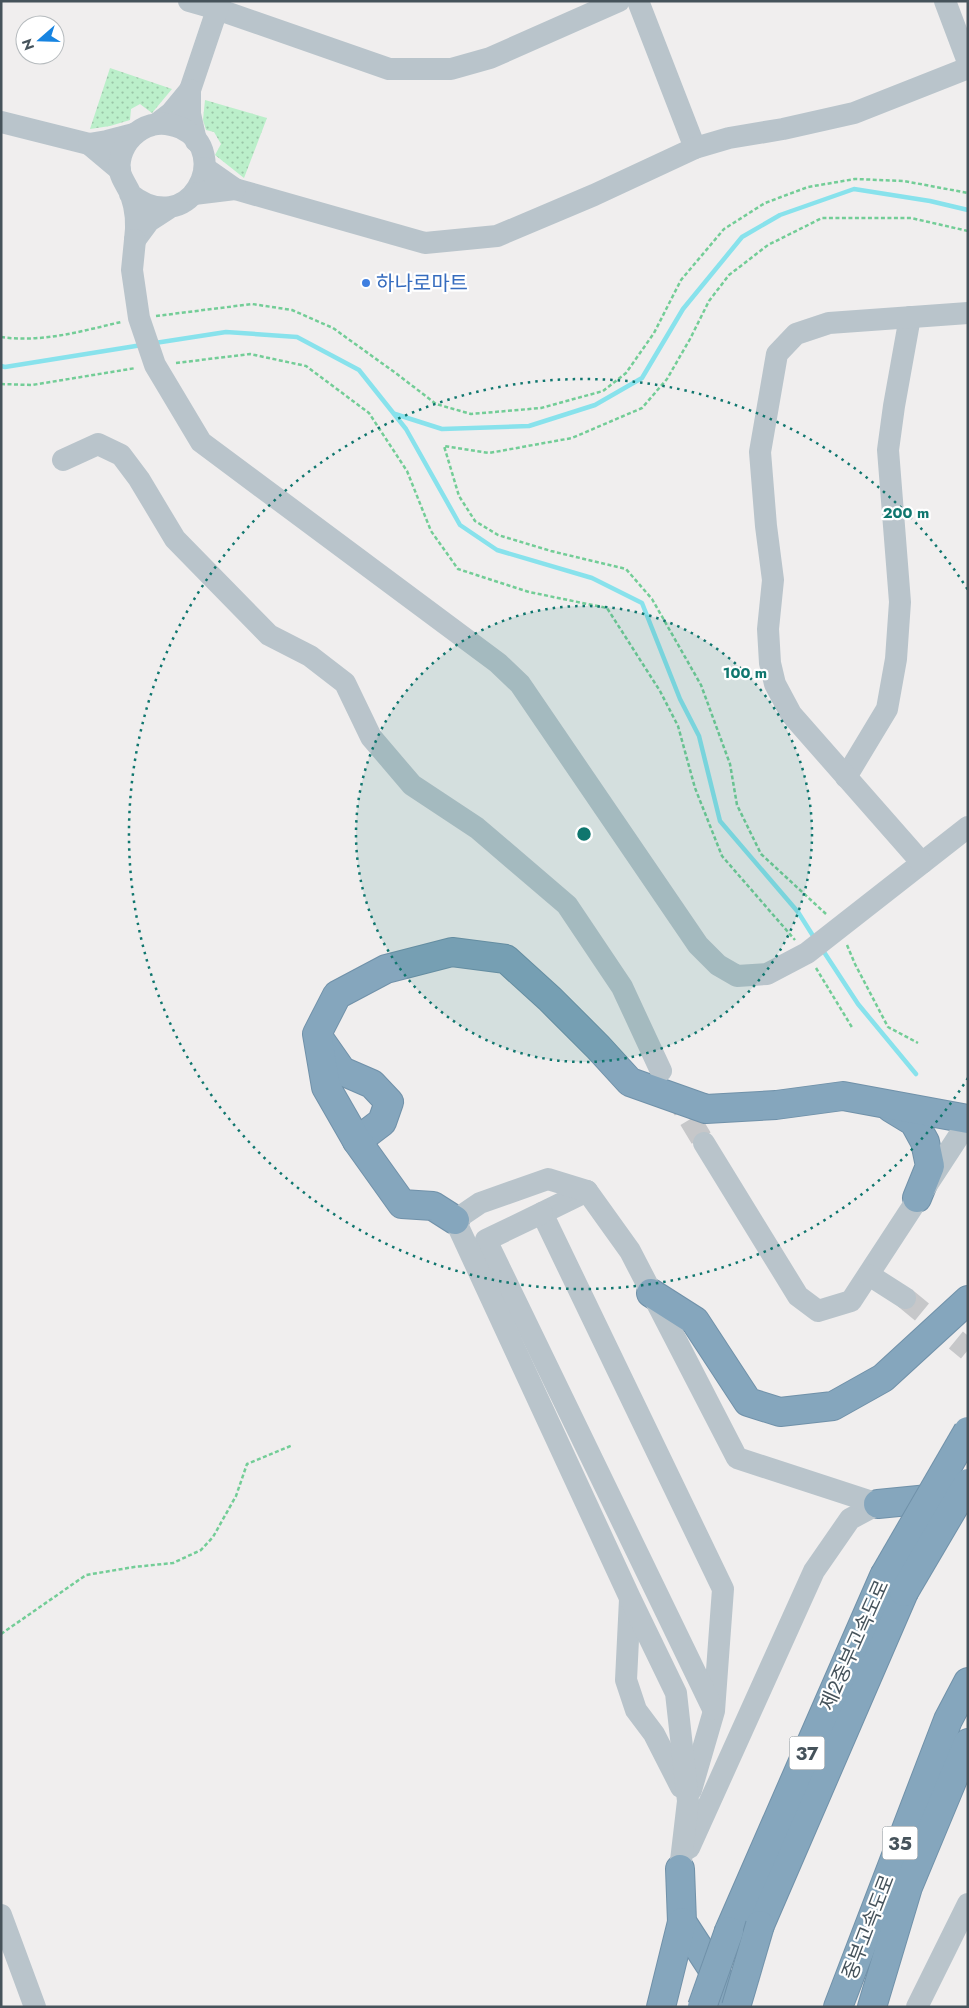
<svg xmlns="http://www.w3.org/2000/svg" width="969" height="2008" font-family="Jost,'Noto Sans KR',sans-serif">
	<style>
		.park { fill: url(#park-dots) }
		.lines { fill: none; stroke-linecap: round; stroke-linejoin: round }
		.stream { stroke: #88e2ec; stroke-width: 4.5 }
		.minor-tunnel { stroke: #c6c7c9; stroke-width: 22; stroke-dasharray: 22 11; stroke-linecap: butt }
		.highway-casing { stroke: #7091a9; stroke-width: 30 }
		.path { stroke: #73cd97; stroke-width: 2.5; stroke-dasharray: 4 2.5; stroke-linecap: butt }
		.minor { stroke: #b9c4cb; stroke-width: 22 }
		.highway { stroke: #85a6bd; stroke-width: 28 }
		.highway-bridge-casing { stroke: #7091a9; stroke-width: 30; stroke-linecap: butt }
		.highway-bridge { stroke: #85a6bd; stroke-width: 28 }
		.ring { fill: none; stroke: #0f766e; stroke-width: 2.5; stroke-dasharray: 2.5 5 }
		.shop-dot { fill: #3f7fe0; stroke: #fff; stroke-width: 2 }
		.labels { text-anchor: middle; stroke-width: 4.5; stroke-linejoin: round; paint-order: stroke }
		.shield { fill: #fff; stroke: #7e878c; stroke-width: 1 }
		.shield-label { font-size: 19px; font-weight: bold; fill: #46535b }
		.shop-label { font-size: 20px; fill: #366cbe; stroke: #fff; text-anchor: start }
		.street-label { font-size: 20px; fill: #46535b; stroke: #fff }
		.centre { fill: #0f766e; stroke: #fff; stroke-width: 2.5 }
		.ring-label { font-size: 15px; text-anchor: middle; font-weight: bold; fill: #0f766e; stroke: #fff; stroke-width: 4.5; stroke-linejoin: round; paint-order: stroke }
	</style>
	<defs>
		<pattern id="park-dots" width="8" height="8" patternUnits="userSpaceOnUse" patternTransform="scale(1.25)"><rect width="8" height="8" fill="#bbefca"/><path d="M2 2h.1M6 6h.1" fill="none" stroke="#9ac4a7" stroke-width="1.8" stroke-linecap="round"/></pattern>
	</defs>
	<rect width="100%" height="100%" fill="#f0eeee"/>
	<!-- park -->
	<g class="park">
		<path d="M110 68 172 89 152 113 140 104 131 109 130 120 110 126 90 129Z"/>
		<path d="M205 100 267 118 244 178 215 155 221 144 214 132 206 130 203 120Z"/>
	</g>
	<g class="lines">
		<!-- stream -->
		<g class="stream">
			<path d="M155 343 226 332 297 337 359 370 406 429 460 525 497 550 592 578 642 603 680 699 699 736 720 821 798 912 815 939"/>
			<path d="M1 366 5 367 142 345"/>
			<path d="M395 414 442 429 529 426 595 405 642 378 683 309 742 237 780 215 854 189 930 201 968 210"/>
			<path d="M822 949 858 1004 916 1074"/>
		</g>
		<!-- minor-tunnel -->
		<g class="minor-tunnel">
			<path d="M673 1091 704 1143"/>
			<path d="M905 1298 968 1350"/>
		</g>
		<!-- highway casing -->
		<g class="highway-casing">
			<g id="highway">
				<path d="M321 1041 342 1071 372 1084 389 1102 382 1122 357 1141"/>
				<path d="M891 1108 914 1122 925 1142 930 1166 917 1198"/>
				<path d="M455 1220 433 1206 402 1204 357 1141 326 1087 317 1034 337 995 386 969 452 952 506 959 550 999 598 1047 630 1082 706 1109 776 1105 843 1096 968 1119"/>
				<path d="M651 1293 695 1321 748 1402 780 1412 833 1406 883 1378 968 1300"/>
				<path d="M878 1504 949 1497"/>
				<path d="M680 1869 682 1922 737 2007"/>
				<path d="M760 1925 904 1592"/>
				<path d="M729 1931 884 1576"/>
				<path d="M661 2007 682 1922"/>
				<path d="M838 2007 948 1720 968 1682"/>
				<path d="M872 2007 908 1887 968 1743"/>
			</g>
		</g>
		<!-- path -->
		<g class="path">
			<path d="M156 316 252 304 292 310 333 328 397 374 436 404 471 414 541 408 603 391 626 373 654 333 681 280 724 229 765 203 808 187 855 179 904 181 968 193"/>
			<path d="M1 337C42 343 82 331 121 322"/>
			<path d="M176 363 250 354 306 366 369 413 407 471 431 531 458 569 529 592 607 608 660 691 678 726 695 788 722 856 795 940"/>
			<path d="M1 384 32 385 136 368"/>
			<path d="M826 914 761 854 737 805 730 764 701 685 652 599 626 569 551 551 498 535 475 521 459 496 444 446 489 453 572 438 642 408 667 379 690 339 709 301 729 275 768 245 822 218H911L968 231"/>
			<path d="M847 945 855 964 888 1027 918 1043"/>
			<path d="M816 968 853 1029"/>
			<path d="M1 1634 86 1575 134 1567 173 1563 201 1550 213 1537 236 1496 247 1464 293 1445"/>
		</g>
		<!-- minor -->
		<g class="minor">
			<path d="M189 1 217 9 389 69H451L490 58 619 1"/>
			<path d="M638 1 695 148"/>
			<path d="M945 1 968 62"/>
			<path d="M190 90 220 1"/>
			<path d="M1 122 89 144"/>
			<path d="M158 123 171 113 190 90V114L196 141"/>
			<path d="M120 170 89 144 107 141 134 134"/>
			<path d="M235 189 425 243 497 236 594 195 695 148 729 138 783 129 854 113 968 68"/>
			<path d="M130 194C189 241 234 153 181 128 171 124 162 122 152 125 137 129 125 141 121 156 116 176 125 180 131 195 136 209 137 226 135 240L149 221 169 208"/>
			<path d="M194 194 235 189 205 168"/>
			<path d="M135 240 132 270 139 318 155 365 201 442 498 663 520 684 698 945 718 965 737 976 767 974 807 953 968 827"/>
			<path d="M63 460 98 444 121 455 139 479 175 539 269 635 310 656 345 683 371 737 412 785 477 828 567 905 622 987 661 1071"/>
			<path d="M846 777 887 709 896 659 900 602 888 450 894 406 910 317"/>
			<path d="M922 863 791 714 775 684 770 663 768 629 773 580 766 526 760 452 777 354 796 334 829 323 968 313"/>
			<path d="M704 1143 798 1296 818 1311 851 1301 968 1122"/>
			<path d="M587 1191 542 1213 723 1589 714 1711 691 1790"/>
			<path d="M542 1213 486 1240 713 1709"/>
			<path d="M869 1275 905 1298"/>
			<path d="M630 1599 626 1680 636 1710 654 1734 681 1787"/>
			<path d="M689 1848 814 1571 850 1519 878 1504"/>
			<path d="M680 1869 688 1801 676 1693 630 1598 455 1220 480 1203 548 1179 587 1191 630 1251 737 1458 878 1504"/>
			<path d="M1 1915 35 2007"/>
			<path d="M917 2007 968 1904"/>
		</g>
		<!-- highway -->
		<use href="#highway" class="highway"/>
		<!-- highway-bridge casing -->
		<g class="highway-bridge-casing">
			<g id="highway-bridge">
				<path d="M884 1576 968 1431"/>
				<path d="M904 1592 968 1483"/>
				<path d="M702 2007 729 1931"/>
				<path d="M736 2007 760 1925"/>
			</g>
		</g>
		<!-- highway-bridge -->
		<use href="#highway-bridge" class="highway-bridge"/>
	</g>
	<!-- distance rings -->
	<circle cx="584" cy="834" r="228" fill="#0f766e" fill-opacity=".12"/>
	<g class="ring">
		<circle cx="584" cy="834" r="228"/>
		<path d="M968 1078A455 455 0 1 1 968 590"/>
	</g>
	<!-- markers -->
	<circle class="shop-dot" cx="366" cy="283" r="5"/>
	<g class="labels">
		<!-- shield labels -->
		<g class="shield">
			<rect x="789.5" y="1736.5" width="35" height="33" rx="4"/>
			<rect x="882.5" y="1826.5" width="35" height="33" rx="4"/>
		</g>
		<g class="shield-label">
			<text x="807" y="1760">37</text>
			<text x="900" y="1850">35</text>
		</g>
		<!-- shop labels -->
		<g class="shop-label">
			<text x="376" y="290">하나로마트</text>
		</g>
		<!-- street labels -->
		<g class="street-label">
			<text transform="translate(854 1645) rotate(-66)" y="7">제2중부고속도로</text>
			<text transform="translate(868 1927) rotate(-69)" y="7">중부고속도로</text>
		</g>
	</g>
	<circle cx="584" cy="834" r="8" class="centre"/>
	<g class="ring-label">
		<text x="906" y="518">200 m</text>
		<text x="745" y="678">100 m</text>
	</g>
	<!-- border -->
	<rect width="969" height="2008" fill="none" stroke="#46535b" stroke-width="5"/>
	<!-- north arrow -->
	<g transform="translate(40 40) rotate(250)"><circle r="24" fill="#ffffff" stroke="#b5babd"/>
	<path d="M0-4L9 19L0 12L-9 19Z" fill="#1784e1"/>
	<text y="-8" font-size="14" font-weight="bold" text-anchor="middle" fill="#46535b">N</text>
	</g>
</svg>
